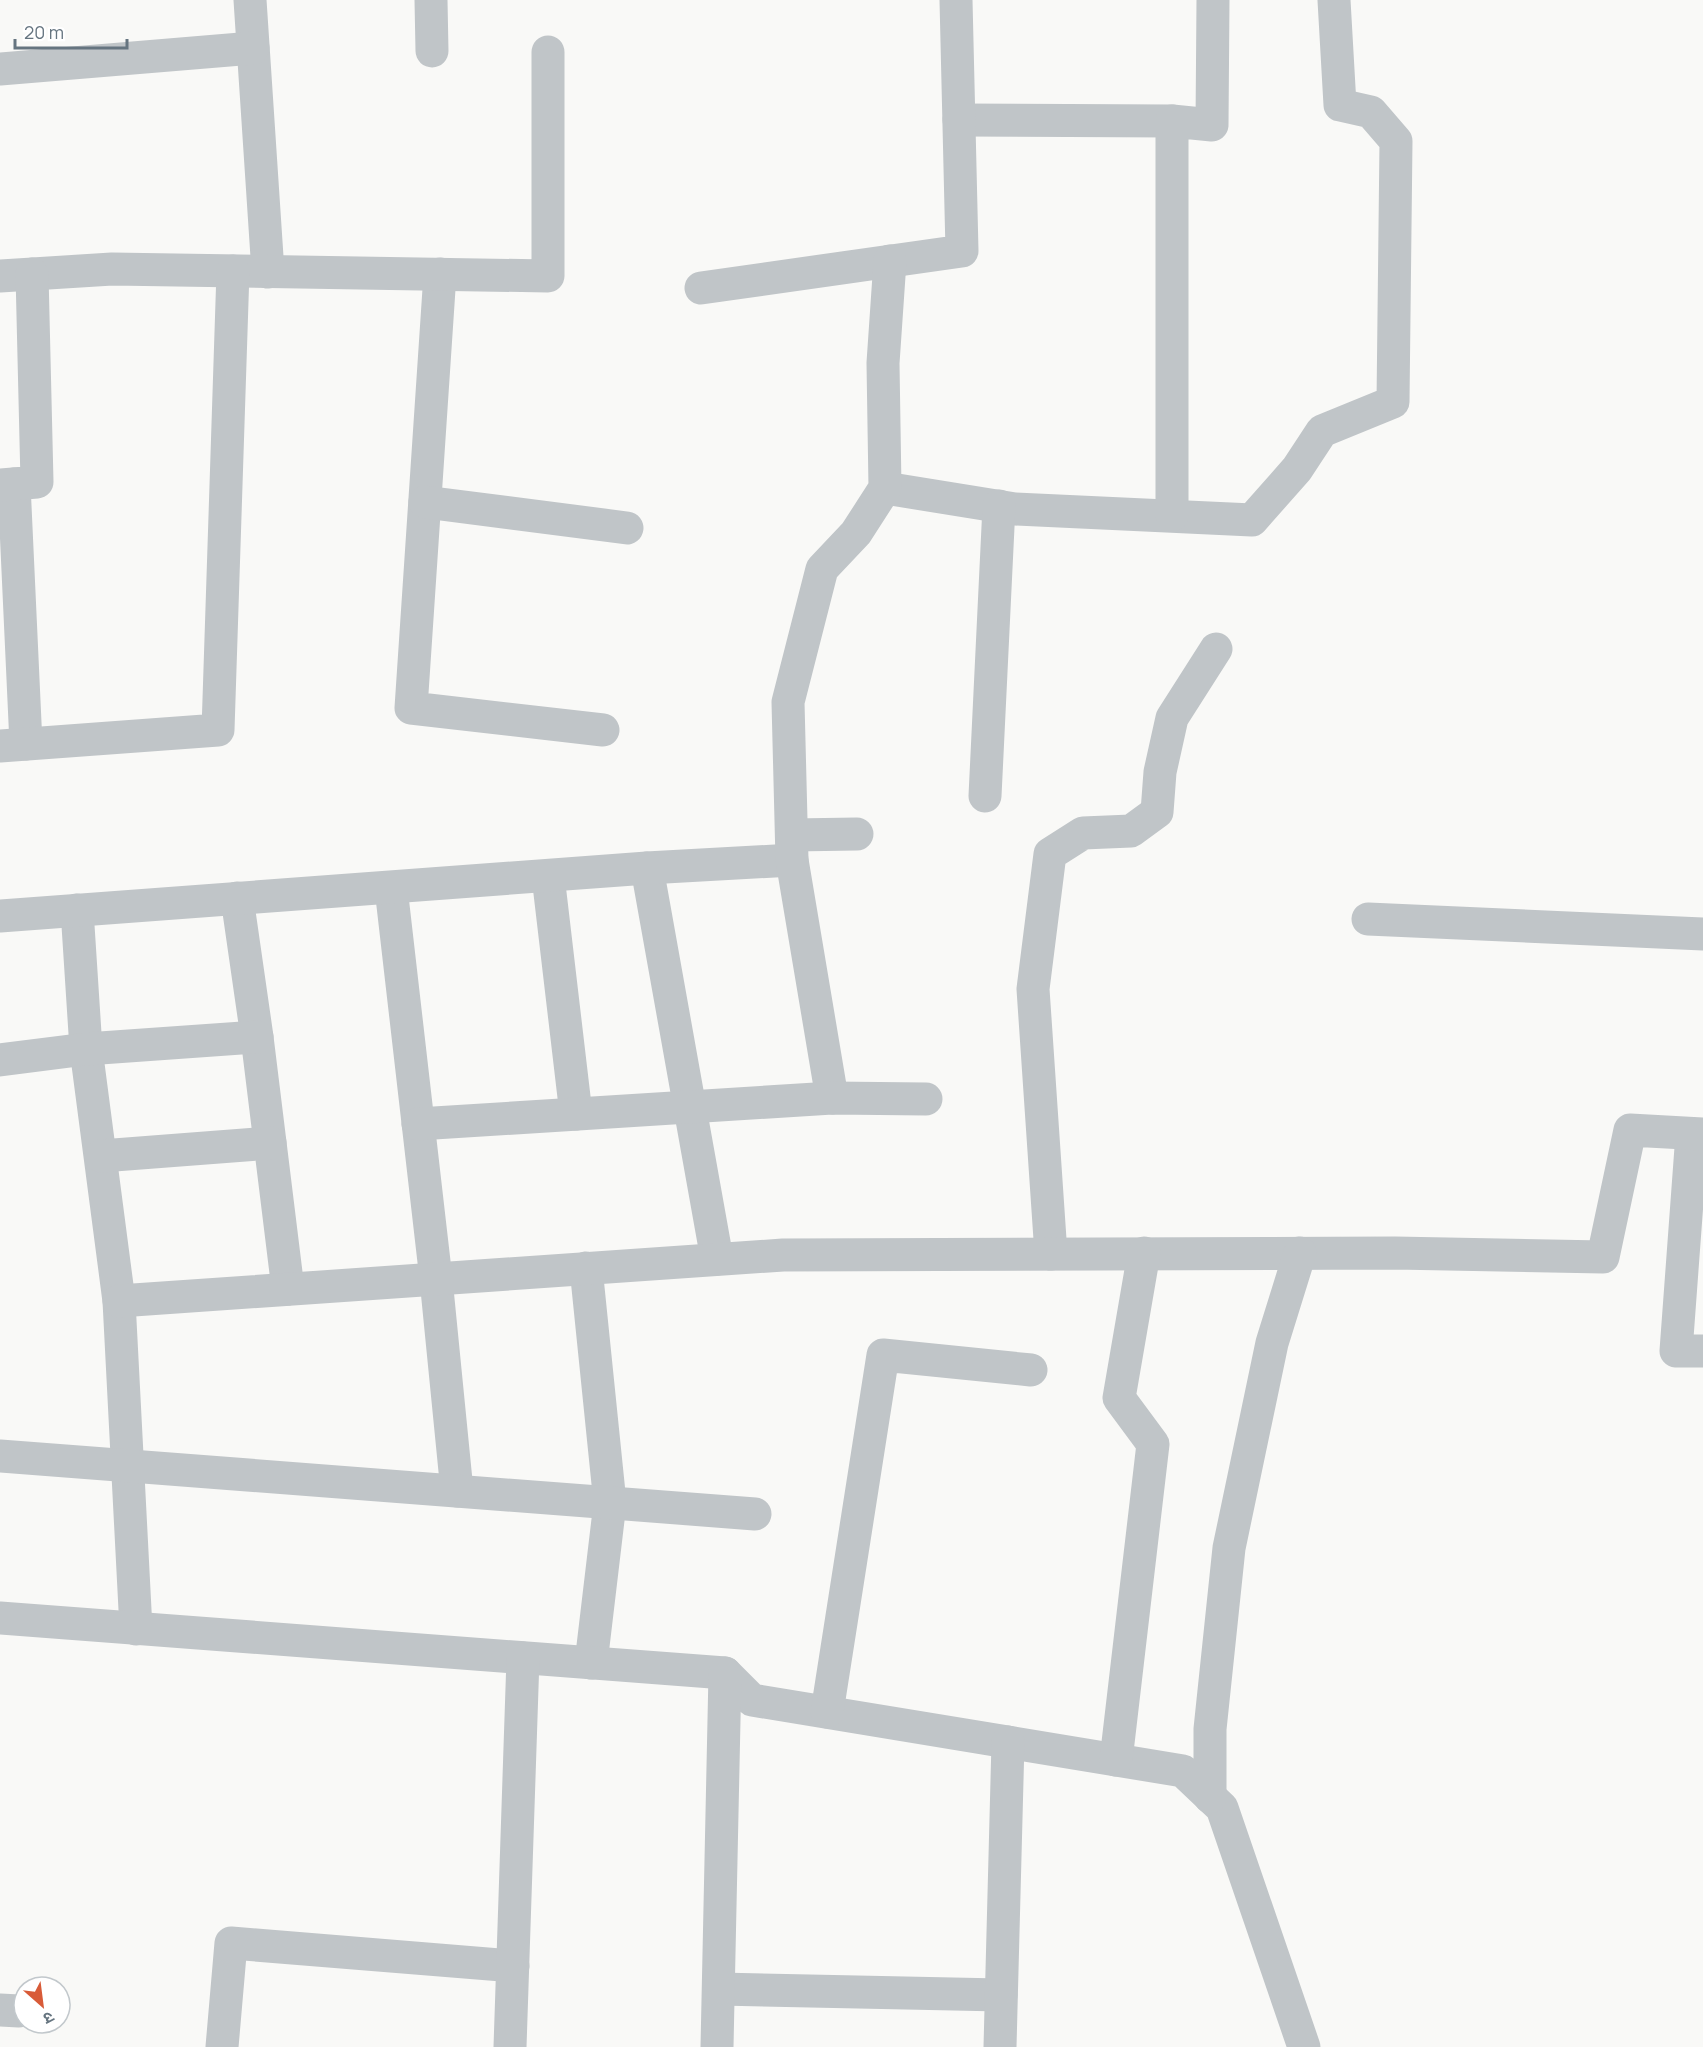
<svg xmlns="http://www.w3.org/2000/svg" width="1703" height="2047" font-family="Manrope,'Noto Sans Devanagari',sans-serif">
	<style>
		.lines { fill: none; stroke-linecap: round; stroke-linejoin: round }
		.minor { stroke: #c0c5c8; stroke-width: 33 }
	</style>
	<rect width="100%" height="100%" fill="#f9f9f7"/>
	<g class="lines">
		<!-- minor -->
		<g class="minor">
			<path d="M250 0 268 272"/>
			<path d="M431 0 432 51"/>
			<path d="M0 69 253 48"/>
			<path d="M959 120 1172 121"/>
			<path d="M440 274 411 708 603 730"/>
			<path d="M0 276 112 269 548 276V52"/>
			<path d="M701 288 962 251 956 0"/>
			<path d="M14 484 26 744"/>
			<path d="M0 485 37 482 32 274"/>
			<path d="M885 488 1015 509 1252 520 1297 469 1322 431 1393 402 1396 141 1371 112 1340 105 1334 0"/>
			<path d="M425 502 627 528"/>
			<path d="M1172 515V121L1212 125 1213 0"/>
			<path d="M0 746 218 730 233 271"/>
			<path d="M985 796 999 506"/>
			<path d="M792 835 857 834"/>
			<path d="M647 868 717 1259"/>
			<path d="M548 876 576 1114"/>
			<path d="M391 888 436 1279 457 1491"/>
			<path d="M237 898 257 1037 288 1289"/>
			<path d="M77 910 86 1049 119 1301 136 1629"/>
			<path d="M0 916 647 868 792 860"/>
			<path d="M1368 919 1703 934"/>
			<path d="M0 1060 86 1049 257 1037"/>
			<path d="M832 1098 792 860 788 702 822 569 856 533 885 488 883 363 890 261"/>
			<path d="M418 1124 832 1098 926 1099"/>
			<path d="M1692 1134 1676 1351H1703"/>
			<path d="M101 1156 270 1143"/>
			<path d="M1051 1254 1033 989 1050 854 1083 833 1131 831 1157 812 1160 772 1172 718 1216 649"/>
			<path d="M586 1268 610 1503 591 1663"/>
			<path d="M119 1301 783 1255 1395 1253 1603 1257 1630 1130 1703 1134"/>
			<path d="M0 1456 755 1514"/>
			<path d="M0 1618 725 1673 752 1700 1183 1771 1222 1808 1304 2047"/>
			<path d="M827 1712 883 1355 1031 1370"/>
			<path d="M1116 1760 1153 1444 1119 1398 1144 1253"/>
			<path d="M1210 1797V1729L1229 1548 1272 1343 1300 1253"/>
			<path d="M719 1989 1001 1995"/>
			<path d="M0 2010 19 2011"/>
			<path d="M222 2047 231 1943 513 1966"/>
			<path d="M510 2047 523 1658"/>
			<path d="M717 2047 725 1673"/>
			<path d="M1000 2047 1008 1742"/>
		</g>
	</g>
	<!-- north arrow -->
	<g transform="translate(42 2005) rotate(152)"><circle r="28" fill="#ffffff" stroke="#c2c8cc" stroke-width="1.5"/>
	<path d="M0-4.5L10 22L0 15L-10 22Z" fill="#d85b38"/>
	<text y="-9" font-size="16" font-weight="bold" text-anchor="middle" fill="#667580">उ</text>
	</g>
	<!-- scale -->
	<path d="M15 39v9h112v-9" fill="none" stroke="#667580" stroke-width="3"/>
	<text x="24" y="39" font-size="18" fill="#667580" stroke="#ffffff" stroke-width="4.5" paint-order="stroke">20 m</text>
</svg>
